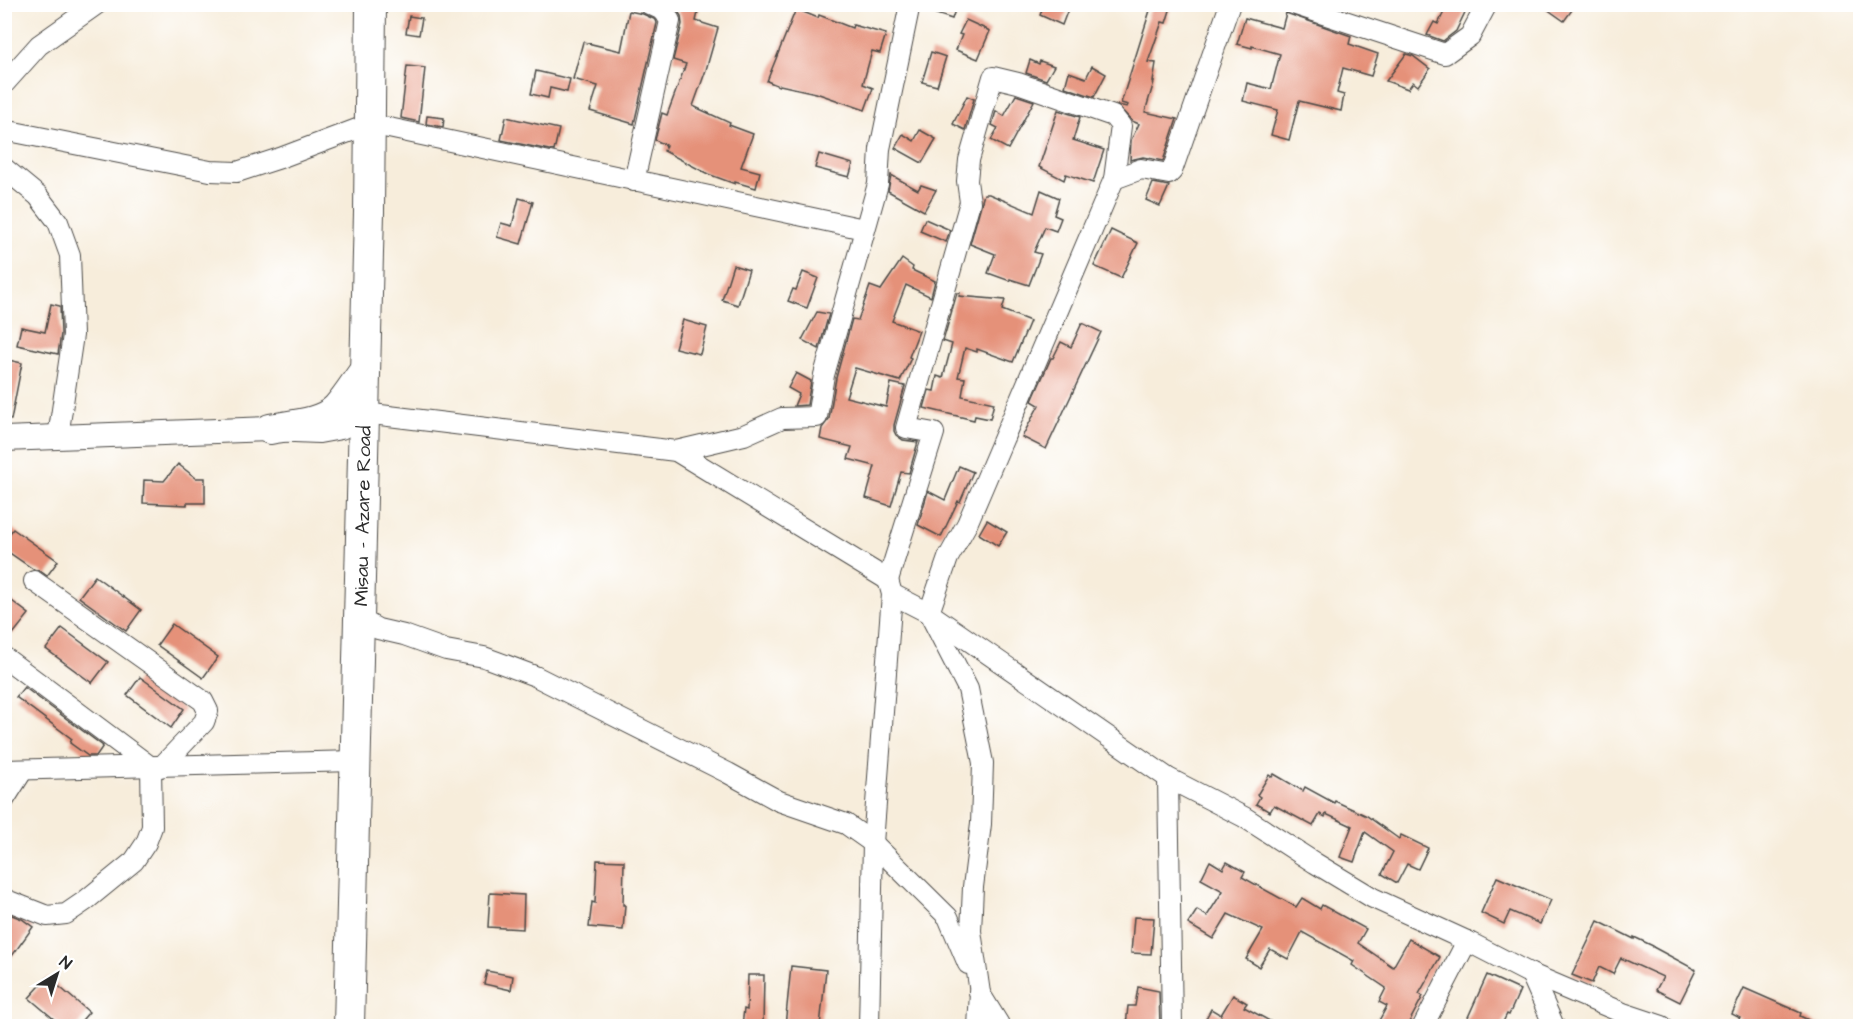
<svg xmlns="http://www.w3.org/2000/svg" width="1865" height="1031" font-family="'Architects Daughter',sans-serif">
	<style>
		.building { fill: #e59179 }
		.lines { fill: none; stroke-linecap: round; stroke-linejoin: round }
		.minor-casing { stroke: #4a4845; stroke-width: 22 }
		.tertiary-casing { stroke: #4a4845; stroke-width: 26 }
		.primary-casing { stroke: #4a4845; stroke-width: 32 }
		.minor { stroke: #fff; stroke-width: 20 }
		.tertiary { stroke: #fff; stroke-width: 24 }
		.primary { stroke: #fff; stroke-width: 30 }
		.labels { text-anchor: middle; stroke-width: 4.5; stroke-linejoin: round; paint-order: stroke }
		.street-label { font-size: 20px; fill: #2b2b2b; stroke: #fff }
	</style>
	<rect width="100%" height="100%" fill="#fff"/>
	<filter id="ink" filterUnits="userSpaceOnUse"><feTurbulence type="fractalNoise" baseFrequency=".0167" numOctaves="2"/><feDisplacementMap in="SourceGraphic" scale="12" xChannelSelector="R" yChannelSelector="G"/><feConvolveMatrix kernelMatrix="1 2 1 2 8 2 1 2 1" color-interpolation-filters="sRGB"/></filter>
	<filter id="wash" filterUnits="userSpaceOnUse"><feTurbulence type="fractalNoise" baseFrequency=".008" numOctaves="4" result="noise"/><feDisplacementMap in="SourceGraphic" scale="24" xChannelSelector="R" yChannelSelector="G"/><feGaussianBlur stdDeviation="1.35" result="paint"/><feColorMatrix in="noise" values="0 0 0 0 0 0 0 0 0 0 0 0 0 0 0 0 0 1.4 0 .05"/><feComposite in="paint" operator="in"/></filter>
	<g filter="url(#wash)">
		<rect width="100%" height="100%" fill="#f7eddb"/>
		<g id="blocks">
			<!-- building -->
			<g class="building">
				<path d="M678 4H700L696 21 718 28 706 70 693 106 730 123 729 125 753 134 741 167 760 172 756 188 735 182V184L708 174 664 151 666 145 655 140 662 113 667 115 686 64 673 60 682 24 681 16 677 10Z"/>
				<path d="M922 4H957L952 19 921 9Z"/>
				<path d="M1044 4H1070L1062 25 1040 15Z"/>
				<path d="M1152 4H1172L1166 23 1162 22 1148 62 1156 63 1153 82H1154L1145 112 1177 119 1163 161 1143 157 1130 160 1131 140 1139 124 1132 121 1117 105 1127 107 1128 105 1121 103Z"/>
				<path d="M1448 4H1469L1456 31 1443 41 1427 35 1434 22 1438 24Z"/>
				<path d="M1540 4H1564L1572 10 1564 21Z"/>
				<path d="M796 9 818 18 819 15 852 28 853 25 886 34 880 53 872 51 863 84 873 88 865 110 816 93 780 85 779 86 767 81Z"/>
				<path d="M629 11 643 14 656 20 657 23 634 124 590 111 598 86 573 79 583 42 621 51Z"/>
				<path d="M1286 13 1351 36 1349 44 1378 54 1371 76 1343 68 1337 93 1344 95 1341 111 1299 101 1289 140 1271 135 1278 110 1243 101 1247 83 1271 89 1280 54 1252 46V48L1237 44 1245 18 1282 28Z"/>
				<path d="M409 16 422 18 419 35 406 33Z"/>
				<path d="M966 20 990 31 978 59 956 50 962 35 959 34Z"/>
				<path d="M931 52 946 57 937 86 922 82Z"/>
				<path d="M1406 54 1413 56 1430 69 1418 86 1413 82 1408 89 1386 81Z"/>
				<path d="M1030 60 1039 64 1040 61 1054 66 1046 80 1026 73Z"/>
				<path d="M407 66 425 68 419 122 401 118Z"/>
				<path d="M1092 66 1106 74 1094 97 1065 87 1069 72 1086 78Z"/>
				<path d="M536 71 570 79 567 92 550 88 548 98 531 94Z"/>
				<path d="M1016 95 1034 101 1008 149 991 140 998 128 992 125 996 111 1004 116Z"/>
				<path d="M967 96 974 99 965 130 953 124Z"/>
				<path d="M1058 110 1080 117 1073 140 1104 150 1093 183 1066 174 1064 180 1039 167Z"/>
				<path d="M427 116 444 118 443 127 426 124Z"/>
				<path d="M506 117 559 129 554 151 501 140Z"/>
				<path d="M920 130 936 139 922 163 895 148 903 134 914 141Z"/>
				<path d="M819 154 853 164 849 177 815 168Z"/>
				<path d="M891 175 918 190 921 185 936 190 924 211 888 191Z"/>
				<path d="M1153 183 1169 186 1160 206 1146 200Z"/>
				<path d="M1041 190 1059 198 1054 215 1061 218 1056 231 1045 227 1034 252 1041 254 1029 285 1010 279V281L988 273 995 254 970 244 984 194H989L1034 213Z"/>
				<path d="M519 198 533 202 521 244 497 237 501 223 512 226Z"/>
				<path d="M925 219 950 230 946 242 920 231Z"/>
				<path d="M1111 230 1138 243 1121 278 1094 266Z"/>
				<path d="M902 259 913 267 912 270 935 281 931 297 906 285 892 321 919 331 909 357 911 358 900 381 855 368 846 397 886 407 891 383 905 386 894 425V431L896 435 903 440 918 442 909 473 901 472 891 506 866 498 875 466 848 459 852 447 820 439 822 428 829 419 836 378 852 319 858 320 870 286 881 290Z"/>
				<path d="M733 265 749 270 738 305 722 300Z"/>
				<path d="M803 272 818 278 807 308 788 301 793 289 796 290Z"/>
				<path d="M957 293H960L959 296 1005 300 1002 310 1030 321 1013 362 977 349V352L965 348 958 377 965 378 962 396 994 403 990 419 975 416 974 420 924 408 929 390 934 391 937 376 943 378 952 344 943 341Z"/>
				<path d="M51 304 60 306 61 334 58 354 17 345 21 327 45 332Z"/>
				<path d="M817 312 829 314 819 349 802 340Z"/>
				<path d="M683 320 707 327 700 354 675 348Z"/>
				<path d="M1082 323 1101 332 1046 449 1022 437 1039 405 1032 401 1051 358H1053L1061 342 1071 347Z"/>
				<path d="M4 359 22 363 11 420 4 419Z"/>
				<path d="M796 373 811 381 807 405 794 406 799 394 788 388Z"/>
				<path d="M178 464 196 478H205V503H187V505L143 503 144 480 164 481Z"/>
				<path d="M959 466 973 472 960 502 958 501 941 537 918 525 928 491 945 500Z"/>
				<path d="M987 520 1007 532 998 546 979 534Z"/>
				<path d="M13 529 58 561 47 576 40 571 33 569 4 549V541Z"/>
				<path d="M95 576 141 610 126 631 79 597Z"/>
				<path d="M4 595 29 614 13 634 4 627Z"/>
				<path d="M172 624 218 657 203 678 157 645Z"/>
				<path d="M62 628 108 662 92 683 46 649Z"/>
				<path d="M140 677 184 709 171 728 127 695Z"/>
				<path d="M24 687 103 746 96 756H88L70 743 72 739 16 697Z"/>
				<path d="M1274 774 1303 791 1305 787 1334 803 1335 801 1367 816 1399 839 1401 835 1428 848 1418 869 1407 864 1397 883 1382 874 1393 852 1365 832 1354 862 1340 857 1352 826 1326 814 1325 817 1320 814 1313 826 1274 805 1270 812 1256 804 1260 797 1257 795 1269 775 1272 777Z"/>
				<path d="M597 860 624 861 623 905H625L623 930 589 927 592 902 595 903Z"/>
				<path d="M1210 861 1223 869 1227 862 1245 872 1242 877 1296 907 1302 898 1320 909 1322 905 1366 929 1358 943 1393 967 1409 939 1440 957 1419 994 1423 996 1407 1026H1376L1387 1006 1379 1002 1386 988 1352 965 1354 961 1302 932 1288 959 1270 949 1259 967 1246 959 1263 930 1228 914 1213 939 1188 924 1197 910 1207 916 1223 891 1201 879Z"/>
				<path d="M1497 877 1551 900 1540 924 1510 911 1504 924 1481 913Z"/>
				<path d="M490 893 524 895 523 929 488 927Z"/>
				<path d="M4 912 22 919 33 927 4 967Z"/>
				<path d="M1134 917 1154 918 1151 954 1131 953Z"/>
				<path d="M1598 921 1634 939V937L1653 946V947L1696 970 1680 1002 1656 990 1663 977 1621 958 1613 974 1599 967 1592 983 1572 975Z"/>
				<path d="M791 966 826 970 820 1026H785Z"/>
				<path d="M487 971 513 976 511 990 484 984Z"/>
				<path d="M748 975H764L763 1026H742L744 1009 747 1010Z"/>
				<path d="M1487 975 1520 990 1509 1015 1507 1014 1501 1026H1464Z"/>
				<path d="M48 977 89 1012 77 1026H62L29 998Z"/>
				<path d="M1138 987 1159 991 1160 1026H1126L1128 1006H1135Z"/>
				<path d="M1744 988 1801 1013 1800 1016 1821 1026H1750L1738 1021 1740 1018 1732 1014Z"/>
				<path d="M1233 995 1247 1003 1244 1007 1279 1026H1202L1211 1009 1221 1015Z"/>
			</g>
		</g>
	</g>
	<g filter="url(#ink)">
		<use href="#blocks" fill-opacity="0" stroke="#4a4845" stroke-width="1.5"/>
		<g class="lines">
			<!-- minor casing -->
			<g class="minor-casing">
				<g id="minor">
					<path d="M1293 4 1445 54 1470 36 1487 4"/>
					<path d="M4 84 39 45 97 4"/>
					<path d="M4 130 210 171 237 172 280 158 370 124 864 229"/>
					<path d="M4 168 38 196 58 222 70 255 73 335 58 437"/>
					<path d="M1114 179 1141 169 1169 174 1172 171 1230 4"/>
					<path d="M634 181 670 21 664 11 649 4"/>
					<path d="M364 413 676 451 888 580 934 433 906 428 970 202 967 181 969 160 993 77 1018 83 1113 116 1121 126 1114 179 982 489 967 524 948 558 929 613 968 689 983 763 981 824 973 887 971 931 980 993 978 1026"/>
					<path d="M676 451 744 435 782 418 817 417 824 375 878 184 880 149 910 4"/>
					<path d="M888 580 892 594 929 613 1168 778 1244 817 1315 863 1373 898 1467 941 1531 974 1623 1013 1662 1026"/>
					<path d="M34 581 203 701 208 711 204 722 161 767"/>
					<path d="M360 619 378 629 404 635 446 650 484 657 535 676 728 773 779 801 846 824 873 843 948 917 968 964"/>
					<path d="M4 657 151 767 152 827 146 843 134 861 85 901 66 914 47 916 4 899"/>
					<path d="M4 770 355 761"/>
					<path d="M1168 778 1172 1026"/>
					<path d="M4 800 23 770"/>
					<path d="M1531 974 1554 1026"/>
					<path d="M979 992 1000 1026"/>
					<path d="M869 1026 873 843 892 594"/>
					<path d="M1423 1026 1467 941"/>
				</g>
			</g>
			<!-- tertiary casing -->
			<g class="tertiary-casing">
				<path id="tertiary" d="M4 439 270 429 319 431 341 427 364 413"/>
			</g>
			<!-- primary casing -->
			<g class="primary-casing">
				<g id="primary">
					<path d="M270 429C291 425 322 424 337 408 347 397 356 382 365 370"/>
					<path d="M349 1026 369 212 371 4"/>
				</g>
			</g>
			<!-- minor -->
			<use href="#minor" class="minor"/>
			<!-- tertiary -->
			<use href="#tertiary" class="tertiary"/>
			<!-- primary -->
			<use href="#primary" class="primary"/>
		</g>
	</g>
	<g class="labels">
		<!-- street labels -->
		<g class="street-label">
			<text transform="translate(362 516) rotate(-89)" y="7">Misau - Azare Road</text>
		</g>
	</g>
	<!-- margin -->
	<rect width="1865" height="1031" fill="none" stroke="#fff" stroke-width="24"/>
	<!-- north arrow -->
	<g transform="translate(57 974) rotate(38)" stroke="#ffffff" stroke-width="4.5" paint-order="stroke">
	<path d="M0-4.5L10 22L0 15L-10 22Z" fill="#2b2b2b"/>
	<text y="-9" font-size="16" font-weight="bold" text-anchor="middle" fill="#2b2b2b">N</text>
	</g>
</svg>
